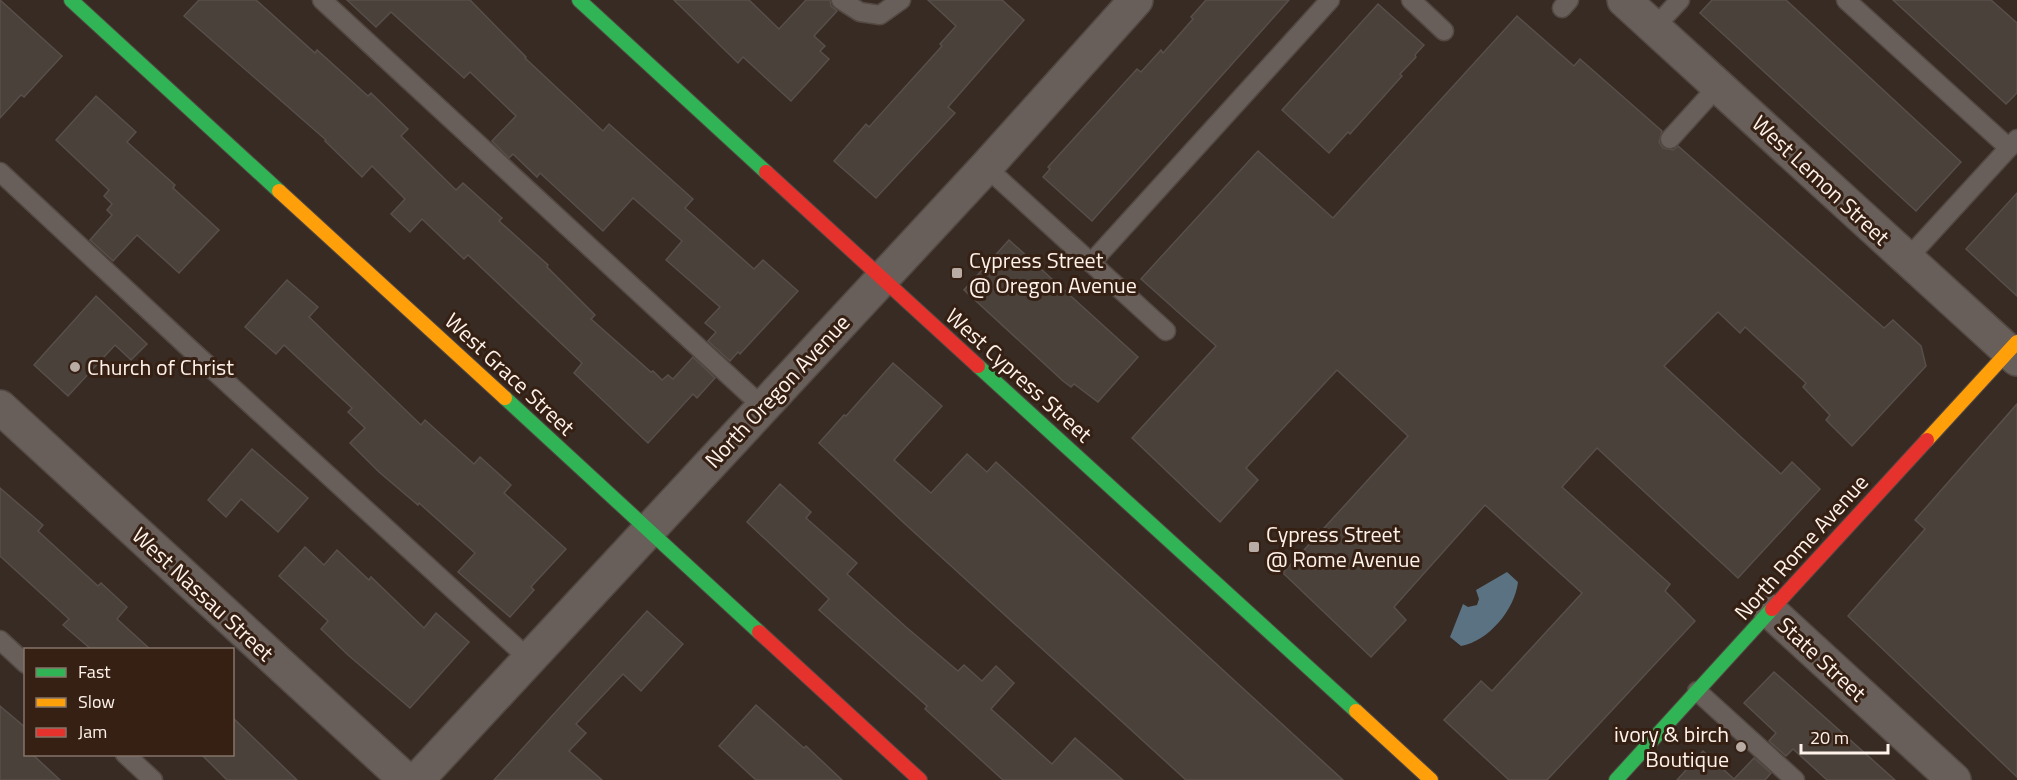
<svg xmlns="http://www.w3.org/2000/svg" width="2017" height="780" font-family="'Titillium Web',sans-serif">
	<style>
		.water { fill: #5a7281 }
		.building { fill: #4a413b; stroke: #594f4a; stroke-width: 1.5 }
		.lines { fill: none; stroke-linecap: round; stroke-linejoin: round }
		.lane-casing { stroke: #534842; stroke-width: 21 }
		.street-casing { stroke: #534842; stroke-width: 36 }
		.fast-casing { stroke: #534842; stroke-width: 16 }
		.slow-casing { stroke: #534842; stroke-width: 16 }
		.jam-casing { stroke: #534842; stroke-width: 16 }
		.lane { stroke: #685f5a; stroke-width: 18 }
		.street { stroke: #685f5a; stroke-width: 33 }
		.fast { stroke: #30b455; stroke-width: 14 }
		.slow { stroke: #ff9f0a; stroke-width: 14 }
		.jam { stroke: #e5322d; stroke-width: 14 }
		.poi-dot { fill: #b8aca5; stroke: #352013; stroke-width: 2 }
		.labels { text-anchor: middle; stroke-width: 6; stroke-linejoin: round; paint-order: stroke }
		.street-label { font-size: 22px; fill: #fef2eb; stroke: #352013 }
		.poi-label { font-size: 22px; fill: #fef2eb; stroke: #352013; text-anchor: start }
	</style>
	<rect width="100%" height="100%" fill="#372b24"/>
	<!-- water -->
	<path class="water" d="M1507 572 1518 582C1515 609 1489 641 1461 646L1450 637 1463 604 1468 607 1477 605 1479 599 1476 590Z"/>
	<!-- building -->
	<g class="building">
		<path d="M0 0 62 56 24 97 21 95 0 118Z"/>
		<path d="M199 0H256L315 53 317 50 368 96 371 93 408 129 401 136 456 190 463 183 502 218 499 221 548 265 547 267 595 315 591 319 651 372 653 371 662 380 668 375 673 379 693 357 715 378 697 398 693 394 648 443 574 373 582 363 468 255 464 259 422 219 410 232 391 214 405 199 372 166 362 177 325 141 326 140 184 16Z"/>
		<path d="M347 0H470L526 57 525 58 603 131 609 124 693 199 685 208 754 269 763 260 798 291 740 354 738 352 730 361 708 341 716 332 705 323 720 307 666 260 682 241 633 198 603 231 540 173 537 177 513 154 509 158 492 141 516 116 470 72 464 78 391 12 376 27Z"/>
		<path d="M674 0H749L779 29 806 0H830L831 6 837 11 814 36 825 46 820 51 829 59 791 101 743 57 738 63Z"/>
		<path d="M928 0H1002L1024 20 948 107 955 113 876 198 834 161 866 124 869 127 942 46 940 44 956 26Z"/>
		<path d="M1206 0H1289L1092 221 1043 177 1050 169 1048 167 1137 69 1141 72 1161 50 1163 53 1193 19 1191 17Z"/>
		<path d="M1712 0H1786L1961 162 1916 211 1700 13Z"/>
		<path d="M1893 0H1991L2017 23V93L2006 104Z"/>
		<path d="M1378 4 1424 45 1415 55 1416 57 1400 74 1402 76 1350 134 1348 132 1329 153 1282 110Z"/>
		<path d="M1517 16 1574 66 1580 59 1662 131 1659 142 1663 148 1673 150 1678 146 1884 328 1893 320 1921 346 1926 366 1852 446 1826 420 1830 415 1803 387 1806 383 1745 327 1740 333 1718 312 1664 366 1781 474 1792 462 1820 489 1738 578 1597 448 1562 487 1670 584 1665 591 1695 621 1547 780H1509L1444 720 1481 681 1492 691 1582 593 1485 505 1394 607 1406 620 1371 657 1283 573 1408 436 1337 370 1246 468 1258 480 1220 522 1132 438 1216 346 1141 279 1160 258 1258 151 1333 218Z"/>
		<path d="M96 96 136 132 127 142 175 185 173 188 219 230 179 273 137 235 113 261 90 240 112 215 107 210 112 204 104 196 109 190 56 140Z"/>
		<path d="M2017 193V296L1966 249Z"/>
		<path d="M1009 240 1138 357 1098 402 1074 384 1071 387 1063 381 964 290Z"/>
		<path d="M287 280 318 307 309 317 421 425 425 420 474 464 480 457 511 485 504 493 566 549 531 587 534 590 510 617 458 572 475 553 419 503 418 505 379 472 350 443 365 428 348 412 352 408 284 345 276 354 245 327Z"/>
		<path d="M96 296 147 344 131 360 115 345 68 396 34 365Z"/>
		<path d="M893 363 942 406 894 460 931 493 967 454 987 472 996 462 1343 780H1186L904 523 819 443 844 415 846 416Z"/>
		<path d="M2017 404V777L1848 616 1925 529 1915 520Z"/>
		<path d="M252 449 308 498 278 532 241 499 226 517 208 500Z"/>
		<path d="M780 484 811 512 806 518 857 563 847 574 906 627 958 671 964 665 982 681 996 666 1014 683 991 709 1052 764 1075 738 1123 780H1003L925 709 927 706 819 610 829 599 747 522Z"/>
		<path d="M0 488 43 525 38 531 98 586 101 583 127 607 117 619 151 650H92L63 625 69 619 0 556Z"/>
		<path d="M305 547 324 565 337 550 369 580 371 577 424 628 436 613 469 642 410 708 348 655 321 629 328 621 279 576Z"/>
		<path d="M647 611 683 644 641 691 623 674 576 724 586 733 569 751 602 780H494Z"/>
		<path d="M1774 672 1895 780H1827L1793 749 1786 756 1769 741 1776 733 1744 703Z"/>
		<path d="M756 705 804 748 806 746 842 780H756L719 746Z"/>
		<path d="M0 706 26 728V754H32L60 780H0Z"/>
		<path d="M232 717 297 780H227L201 754H232Z"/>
		<path d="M1703 751 1734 779 1754 758 1771 773 1765 780H1677Z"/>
	</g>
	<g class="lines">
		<!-- lane casing -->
		<g class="lane-casing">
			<g id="lane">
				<path d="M322 0 763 407"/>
				<path d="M841 0 860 12 880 15 901 0"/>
				<path d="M1411 0 1444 31"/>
				<path d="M1846 0 2009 148"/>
				<path d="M1562 8 1569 0"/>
				<path d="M1654 28 1680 0"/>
				<path d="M1670 139 1718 86"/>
				<path d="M986 167 1166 331"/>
				<path d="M0 172 188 347 529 659"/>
				<path d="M1907 259 2017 139"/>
				<path d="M1091 263 1330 0"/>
				<path d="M0 640 26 664"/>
				<path d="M1697 691 1795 780"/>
				<path d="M125 754 153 780"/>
			</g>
		</g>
		<!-- street casing -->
		<g class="street-casing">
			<g id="street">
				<path d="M1624 0 2017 359"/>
				<path d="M0 407 406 780"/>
				<path d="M1770 611 1954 780"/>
				<path d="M417 780 986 167 1136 0"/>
			</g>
		</g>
		<!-- fast casing -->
		<g class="fast-casing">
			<g id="fast">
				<path d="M71 0 279 191"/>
				<path d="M579 0 766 172"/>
				<path d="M978 366 1356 711"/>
				<path d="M505 398 759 632"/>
				<path d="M1616 780 1772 609"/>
			</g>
		</g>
		<!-- slow casing -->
		<g class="slow-casing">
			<g id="slow">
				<path d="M279 191 505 398"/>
				<path d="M1927 440 2017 342"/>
				<path d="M1356 711 1431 780"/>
			</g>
		</g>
		<!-- jam casing -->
		<g class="jam-casing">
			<g id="jam">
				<path d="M766 172 978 366"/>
				<path d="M1772 609 1927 440"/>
				<path d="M759 632 920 780"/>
			</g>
		</g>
		<!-- lane -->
		<use href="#lane" class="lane"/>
		<!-- street -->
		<use href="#street" class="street"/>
		<!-- fast -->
		<use href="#fast" class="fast"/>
		<!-- slow -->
		<use href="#slow" class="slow"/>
		<!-- jam -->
		<use href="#jam" class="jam"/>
	</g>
	<!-- markers -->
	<g class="poi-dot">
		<rect x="951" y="267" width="12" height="12" rx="3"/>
		<circle cx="75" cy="367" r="6"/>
		<rect x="1248" y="541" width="12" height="12" rx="3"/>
		<circle cx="1741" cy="747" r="6"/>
	</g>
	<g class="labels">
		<!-- street labels -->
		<g class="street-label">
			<text transform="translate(1821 180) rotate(43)" y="8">West Lemon Street</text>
			<text transform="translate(510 374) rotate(43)" y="8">West Grace Street</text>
			<text transform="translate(1019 375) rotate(42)" y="8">West Cypress Street</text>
			<text transform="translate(777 391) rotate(-47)" y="8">North Oregon Avenue</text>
			<text transform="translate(1801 547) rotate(-48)" y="8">North Rome Avenue</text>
			<text transform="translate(203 594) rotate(43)" y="8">West Nassau Street</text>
			<text transform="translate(1822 659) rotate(43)" y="8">State Street</text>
		</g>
		<!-- poi labels -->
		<g class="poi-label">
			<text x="969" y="268">Cypress Street<tspan x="969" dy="25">@ Oregon Avenue</tspan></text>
			<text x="87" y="375">Church of Christ</text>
			<text x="1266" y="542">Cypress Street<tspan x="1266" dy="25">@ Rome Avenue</tspan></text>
			<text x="1729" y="742" text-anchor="end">ivory &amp; birch<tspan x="1729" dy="25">Boutique</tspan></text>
		</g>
	</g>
	<!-- legend -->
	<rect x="24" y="648" width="210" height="108" fill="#352013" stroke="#857469" stroke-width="1.5"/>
	<rect x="36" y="668" width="30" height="9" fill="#30b455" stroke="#857469" stroke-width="1.5"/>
	<text x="78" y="678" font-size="18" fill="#fef2eb">Fast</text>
	<rect x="36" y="698" width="30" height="9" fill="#ff9f0a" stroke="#857469" stroke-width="1.5"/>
	<text x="78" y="708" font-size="18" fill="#fef2eb">Slow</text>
	<rect x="36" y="728" width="30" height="9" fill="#e5322d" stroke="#857469" stroke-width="1.5"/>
	<text x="78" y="738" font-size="18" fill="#fef2eb">Jam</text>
	<!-- scale -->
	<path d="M1801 744v9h87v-9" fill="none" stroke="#fef2eb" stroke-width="3"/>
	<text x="1810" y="744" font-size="18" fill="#fef2eb" stroke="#352013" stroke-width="4.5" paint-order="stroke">20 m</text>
</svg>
